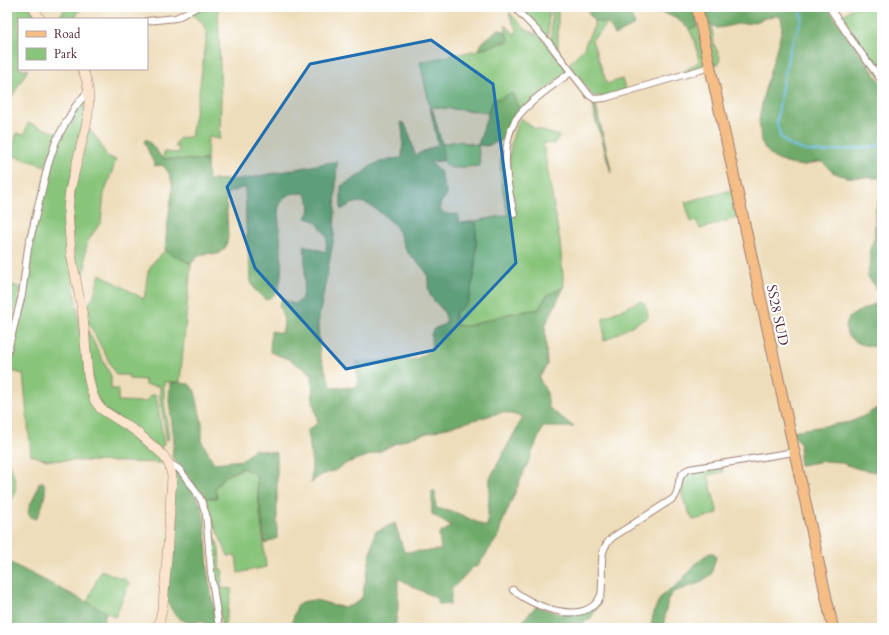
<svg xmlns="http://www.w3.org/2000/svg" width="889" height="635" font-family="Cardo,serif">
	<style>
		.green { fill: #88c47a; stroke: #697252 }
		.forest { fill: #6eaa6a; stroke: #5c644a }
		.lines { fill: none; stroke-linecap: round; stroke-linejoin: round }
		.stream { stroke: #6cbee8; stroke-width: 2 }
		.street-casing { stroke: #9c7e72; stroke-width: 8 }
		.secondary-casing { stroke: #9c7e72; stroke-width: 10 }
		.primary-casing { stroke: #9c7e72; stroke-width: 12 }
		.street { stroke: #fff; stroke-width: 6 }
		.secondary { stroke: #fbe5cf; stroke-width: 9 }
		.primary { stroke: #f6be87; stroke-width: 10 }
		.marked { fill: #1f6fb2; fill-opacity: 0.2; stroke: #1f6fb2; stroke-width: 3; stroke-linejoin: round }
		.labels { text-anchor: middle; stroke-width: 4; stroke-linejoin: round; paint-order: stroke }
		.street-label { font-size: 14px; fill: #4a1f2b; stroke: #fff }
	</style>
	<rect width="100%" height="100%" fill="#fff"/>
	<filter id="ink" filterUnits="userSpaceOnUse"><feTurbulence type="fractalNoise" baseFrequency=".025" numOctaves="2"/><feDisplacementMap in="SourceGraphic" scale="8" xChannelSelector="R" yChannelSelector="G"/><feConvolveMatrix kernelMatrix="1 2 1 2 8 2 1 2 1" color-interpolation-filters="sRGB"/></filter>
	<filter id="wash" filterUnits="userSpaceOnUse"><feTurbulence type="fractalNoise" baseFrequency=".012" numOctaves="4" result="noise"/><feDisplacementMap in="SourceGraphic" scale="16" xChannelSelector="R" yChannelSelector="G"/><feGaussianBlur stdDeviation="0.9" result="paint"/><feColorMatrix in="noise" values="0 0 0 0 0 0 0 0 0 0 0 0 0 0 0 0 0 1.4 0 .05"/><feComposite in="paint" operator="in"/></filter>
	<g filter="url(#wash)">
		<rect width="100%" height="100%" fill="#eeddba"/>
		<!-- green -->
		<g class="green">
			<path d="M7 7H31L38 19H19V69H28L7 105Z"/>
			<path d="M66 7H81L74 19H58Z"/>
			<path d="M201 7H218L221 96 220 139 208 137 207 160 163 159 164 152 178 153 179 147H175C176 137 183 137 191 137L199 91 207 34 202 22 191 13Z"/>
			<path d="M518 7H549L548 38Z"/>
			<path d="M552 7H558V50L551 41Z"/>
			<path d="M854 7H882V78L839 18Z"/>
			<path d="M509 12 524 28 540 36 547 44 565 68V73L520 111 513 94 492 101 488 113 475 111 430 107 420 62 478 50 509 41 506 32V25L512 32 516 34 517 29 512 22Z"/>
			<path d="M594 21 608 23 592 40 607 84 622 79 626 90 602 97 593 96 569 64 584 48 586 42 594 26Z"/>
			<path d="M706 24 712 25 714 44 720 57 719 63 714 65Z"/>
			<path d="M698 26 705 64 703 66 679 74 699 62 696 44 689 29Z"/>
			<path d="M87 97 86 113 70 182 71 266 89 393 166 463 48 460 31 455 23 374 7 370V365L25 294 30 251 45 182 60 137 74 112Z"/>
			<path d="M521 118 534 128 559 136 554 144 543 143 560 242 564 287 546 296 539 309 508 314 468 326 455 325V313L468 302 474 276 476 251V221L508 215C503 192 497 169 503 146L505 145 504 153 513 197C509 171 506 141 521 118Z"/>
			<path d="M28 123 57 133 45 166 11 155 17 133 24 135Z"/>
			<path d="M88 128 96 137 107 156 116 160 104 194 101 222 89 239 86 247 85 257 86 267 79 283C72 248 70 211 75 176 78 160 83 144 88 128Z"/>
			<path d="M457 141 478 145 480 166 451 168 443 161 442 144Z"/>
			<path d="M733 190 739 217 700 229 697 221 691 222 685 202Z"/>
			<path d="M165 251 191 264 180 382H164V402L169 438 167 441 160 400V386L145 385V380L129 379 128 375H116L86 318 85 308 93 298 100 274 144 299C149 274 143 269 165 251Z"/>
			<path d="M7 283 21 288 12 325 7 323Z"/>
			<path d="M640 301C647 303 647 311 648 317L604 341 603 318Z"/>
			<path d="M87 329 111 376V389H118V401L145 402 151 395H156L164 444 160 449 104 408 94 391Z"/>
			<path d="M7 462C16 475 21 493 7 505Z"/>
			<path d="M722 466 723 472 708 475 718 514 693 520C687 508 669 478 691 471 700 468 712 467 722 466Z"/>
			<path d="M244 468 256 475 266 567 238 573 236 556H228L203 498H216L215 488 225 476Z"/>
			<path d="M211 533C221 543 220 557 219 570H223L221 588 232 589 224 628H222L213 566Z"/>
			<path d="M101 570 120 578H124L129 583 115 617 87 602Z"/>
		</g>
		<!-- forest -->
		<g class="forest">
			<path d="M587 7H628L635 25 615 35 608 23 594 21 589 14Z"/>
			<path d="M651 7H694L698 26 689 29 675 17 662 13Z"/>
			<path d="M702 7H827L882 84V294L875 289 874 284 868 277V271L871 260 869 252 875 236V211L880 196 881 178 846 177 832 172 823 162H817L802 166 786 163 774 158 766 150 761 141 759 120 764 93 781 33C787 5 767 19 754 22 749 24 743 23 738 24 731 25 724 28 717 28L712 25 706 24Z"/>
			<path d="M498 29 506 32 509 41 478 50 483 42Z"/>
			<path d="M512 93 520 111 506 139 487 146 478 145 492 101Z"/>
			<path d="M593 101 595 102 611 169V173L601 136 595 119Z"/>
			<path d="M430 107 433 111 442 144 443 161 430 162 440 171 447 195C445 198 442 200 441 203 435 215 452 215 458 214L460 223 476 221V251L474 276 468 302 455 313V325L468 326 508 314 539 309 546 296 564 287 545 326 547 365 539 378 547 393 549 408 574 427H543L500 528V534L477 567H473L452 589 450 605 439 604 436 598 416 588 398 578V608L395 628H290L297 606C321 587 340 623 362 597L375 532 395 523 404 552 441 550 439 534 452 526 432 514V491H435L436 508 457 513 487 527 490 478 523 417 503 412 413 437 394 444 379 452 347 463 334 471 321 475 311 483 312 464 308 430 318 423 313 401 312 374 288 359 270 352 271 331 282 333C285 322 284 317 279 306L282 299 294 304 301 300C307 282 305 264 304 245L326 252 327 236 315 221 306 218C312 209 310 205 306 194 291 191 282 195 278 211 279 229 286 277 277 291 274 296 270 298 265 300L255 290 251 282 246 227 245 187 226 194 228 237 226 247 218 254C205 253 199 253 191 264L165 251C166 239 167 226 169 214 171 196 178 179 162 165L155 166 144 141 147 139 163 159 207 160 208 180 244 179 337 161 334 237 318 323 320 356 332 388 358 387 356 362C368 361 379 361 391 360 408 358 416 364 431 348 432 343 429 333 434 329 437 327 442 326 446 323 448 310 436 306 430 295 427 288 429 281 427 274 425 268 411 257 407 252 403 247 401 235 397 229 394 223 387 218 382 214 365 201 360 198 341 210V186L355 178 374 164 389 159 402 158 403 136 401 122 405 124 410 136 415 155 438 145Z"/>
			<path d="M882 300V350L880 347C868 347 845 343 846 327 847 322 847 319 851 316 860 310 872 306 882 300Z"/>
			<path d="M170 382 189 384 195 391 202 424V442L214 463 243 460 254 449 277 453V538L265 544 256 475 243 468 225 476 215 488 217 498H203L189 477 172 457 174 439 169 401Z"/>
			<path d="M882 405V473L859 469 839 462 825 461 800 465C800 463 799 460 799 458 799 450 804 443 795 437L793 431 850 422 864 416Z"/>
			<path d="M173 467 191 488 201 505 205 520 208 575 217 628H206L203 620C185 628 171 615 167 598L172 534 176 530 177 510 173 507Z"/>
			<path d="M40 482H43C49 489 41 512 36 519 21 517 32 502 35 495 37 491 37 486 40 482Z"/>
			<path d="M710 553H714L716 557 711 575 699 583 673 592 668 599 663 628H651C652 617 655 605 662 596 666 590 674 588 679 583 690 572 696 560 710 553Z"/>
			<path d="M7 561 106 612 102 628H7Z"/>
			<path d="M602 600 590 619 579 625 577 628H522L525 618 536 606 560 614 597 605Z"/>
		</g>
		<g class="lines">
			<!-- stream -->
			<g class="stream">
				<path d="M686 7 693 8"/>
				<path d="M799 7 802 18 789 52 781 92 777 123 780 136 789 145 806 151 824 152 882 145"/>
				<path d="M702 9 712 10 744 9 748 7"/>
			</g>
		</g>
	</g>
	<g filter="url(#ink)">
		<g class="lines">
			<!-- street casing -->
			<g class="street-casing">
				<g id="street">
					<path d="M514 7 549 43 589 95 595 99 605 98 710 67"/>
					<path d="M829 7 853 42 882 81"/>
					<path d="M147 21 176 18 197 7"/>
					<path d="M514 214C507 184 498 142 519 115 533 98 554 85 571 72"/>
					<path d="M7 354 22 295 28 248 48 165 56 141 66 122 75 107 88 91"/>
					<path d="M168 462 179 469 193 487 201 500 206 514 211 572 219 628"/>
					<path d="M513 590C533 607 587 628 601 595 605 576 595 550 613 537L674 498C682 488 674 476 689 469L794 452"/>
				</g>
			</g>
			<!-- secondary casing -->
			<g class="secondary-casing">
				<g id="secondary">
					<path d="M33 7 40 19"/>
					<path d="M82 69C91 85 90 109 86 126L70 190 68 210 71 254 83 316 88 376 91 389 95 401 101 409 137 432 163 455 169 464 172 476 167 558 163 605 158 628"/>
				</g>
			</g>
			<!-- primary casing -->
			<g class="primary-casing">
				<path id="primary" d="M697 7 833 628"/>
			</g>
			<!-- street -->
			<use href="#street" class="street"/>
			<!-- secondary -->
			<use href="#secondary" class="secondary"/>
			<!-- primary -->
			<use href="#primary" class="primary"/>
		</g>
	</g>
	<!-- marked area -->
	<path class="marked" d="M431 40 493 84 516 263 434 350 346 369 255 268 227 187 310 64Z"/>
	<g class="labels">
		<!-- street labels -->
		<g class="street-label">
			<text transform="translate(778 315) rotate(78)" y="5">SS28 SUD</text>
		</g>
	</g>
	<!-- margin -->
	<rect width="889" height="635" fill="none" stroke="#fff" stroke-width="24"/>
	<!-- legend -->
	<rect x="18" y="18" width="130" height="52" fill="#ffffff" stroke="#b7a5aa"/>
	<rect x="26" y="31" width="20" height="6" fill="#f6be87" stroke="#b7a5aa"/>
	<text x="54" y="38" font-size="12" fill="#4a1f2b">Road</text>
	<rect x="26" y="48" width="20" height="12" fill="#88c47a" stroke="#b7a5aa"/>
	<text x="54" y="58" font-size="12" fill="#4a1f2b">Park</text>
</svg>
